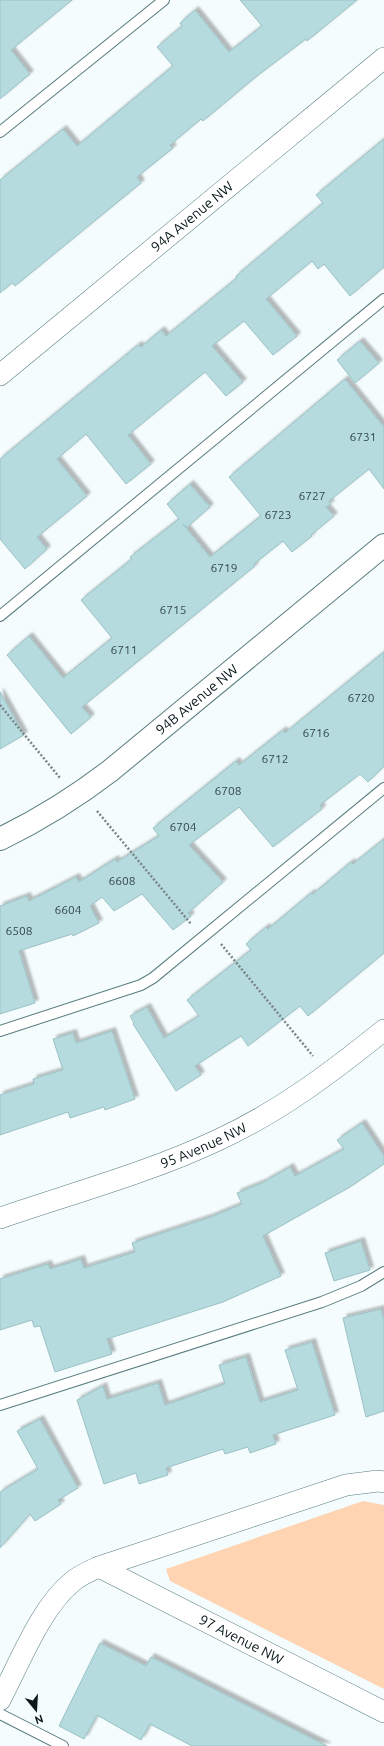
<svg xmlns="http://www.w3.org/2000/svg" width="384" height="1746" font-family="Ubuntu,sans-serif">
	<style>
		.green { fill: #fed4b3 }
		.building { fill: #b5dbdf; stroke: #9bc1c4; filter: url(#shadow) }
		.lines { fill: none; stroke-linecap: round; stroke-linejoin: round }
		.lane-casing { stroke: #587c7f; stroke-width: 12 }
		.street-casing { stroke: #587c7f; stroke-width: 22 }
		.secondary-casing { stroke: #587c7f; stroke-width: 24 }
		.path { stroke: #798485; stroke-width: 2.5; stroke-dasharray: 2 2; stroke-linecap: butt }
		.lane { stroke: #fff; stroke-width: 10 }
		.street { stroke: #fff; stroke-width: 21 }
		.secondary { stroke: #fff; stroke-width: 22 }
		.labels { text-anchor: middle; stroke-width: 3; stroke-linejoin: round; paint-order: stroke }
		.number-label { font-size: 12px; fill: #35494b }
		.street-label { font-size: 14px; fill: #0a181a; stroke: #f4fcfd }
	</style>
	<defs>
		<filter id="shadow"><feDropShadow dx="3.5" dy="-3.5" stdDeviation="1" flood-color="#0004"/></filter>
	</defs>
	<rect width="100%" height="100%" fill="#f4fcfd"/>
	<!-- green -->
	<path class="green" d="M363 1501 384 1505V1689L170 1581 166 1569Z"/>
	<!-- building -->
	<g class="building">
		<path d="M0 0H72L11 50 30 74 0 99Z"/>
		<path d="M240 0H357L307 41 306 39 257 76 203 121 201 119 170 145 173 148 137 177 141 183 15 286 12 283 0 293V180L63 129 77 146 173 66 157 47 182 26 180 23 195 10 229 52 262 26Z"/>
		<path d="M384 139V267L350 296 324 264 318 269 312 261 266 299 297 336 273 355 244 321 212 346 243 382 226 396 205 372 128 435 151 464 126 484 86 434 57 459 87 496 37 537 47 549 25 569 0 539V459L138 345 141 347 161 330 166 336 237 278 236 276 323 203 316 195Z"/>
		<path d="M360 341 379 363 355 383 337 360Z"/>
		<path d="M345 379 384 427V489L369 469 329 501 331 504 326 507 334 516 311 535 312 536 292 552 283 541 254 564 255 566 82 707 91 717 71 734 7 655 29 636 63 678 112 638 81 600 132 559 130 557 179 519 167 504 190 484 210 507 186 528 183 524 210 557 261 516 229 477Z"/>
		<path d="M384 652V766L368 782 360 774 320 805 322 809 273 847 239 807 189 845 223 882 188 913 191 916 173 930 142 894 114 911 102 897 90 906 99 923 73 936 72 934 19 951 35 1003 0 1014V906L27 896 29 901 76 877 79 882 115 859 117 862 159 836 153 828 236 761 239 765 283 730 285 733Z"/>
		<path d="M0 692 24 735 0 749Z"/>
		<path d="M384 839V953L308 1016 300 1006 248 1046 241 1036 195 1066 201 1075 176 1091 133 1024 134 1023 130 1016 147 1007 164 1038 199 1016 187 1000 251 950 246 944 266 927 268 929 311 893 313 894 351 862 353 864Z"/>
		<path d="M112 1031 135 1099 105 1110 104 1107 70 1118 68 1112 0 1135V1095L34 1084 33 1079 63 1070 53 1039 73 1033 76 1043Z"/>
		<path d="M362 1123 384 1156V1164L350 1187 263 1236 281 1276 223 1302 107 1339 112 1354 55 1372 40 1326 34 1327 32 1320 0 1330V1279L48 1264 50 1269 81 1259 84 1268 135 1252 132 1243 211 1217 242 1204 237 1193 262 1183 290 1167 295 1176 344 1149 337 1140Z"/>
		<path d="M361 1241 370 1270 334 1281 325 1253Z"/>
		<path d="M381 1309 384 1320V1411L366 1417 343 1318Z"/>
		<path d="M312 1342 335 1415 273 1435 276 1444 250 1453 248 1447 225 1454 223 1449 166 1468 168 1475 139 1484 136 1473 104 1484 77 1400 103 1386 107 1399 158 1383 165 1405 225 1384 219 1365 246 1357 260 1402 298 1390 285 1350Z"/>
		<path d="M40 1419 78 1488 58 1500 61 1504 35 1521 30 1514 0 1548V1492L38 1469 17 1431Z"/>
		<path d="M100 1643 146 1666 151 1657 327 1746H192L150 1724 141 1740 97 1715 84 1739 59 1726Z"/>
	</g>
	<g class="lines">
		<!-- lane casing -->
		<g class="lane-casing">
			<g id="lane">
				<path d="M0 132 164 0"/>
				<path d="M0 616 384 299"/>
				<path d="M0 1031 141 985 153 978 384 788"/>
				<path d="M0 1405 322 1302 361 1286 384 1272"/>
				<path d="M0 1714 63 1746"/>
			</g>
		</g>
		<!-- street casing -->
		<g class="street-casing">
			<g id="street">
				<path id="s1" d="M0 375 384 58"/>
				<path id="s2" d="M0 1218C73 1193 148 1173 218 1140 279 1112 332 1072 384 1030"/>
				<path d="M99 1567 346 1485 378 1481 384 1482"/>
				<path id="s3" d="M0 1700C19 1664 41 1607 72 1582 80 1575 90 1571 99 1567L384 1712"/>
			</g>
		</g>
		<!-- secondary casing -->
		<g class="secondary-casing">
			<g id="secondary">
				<path id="s4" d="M0 839C39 820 76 797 110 771L384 545"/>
			</g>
		</g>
		<!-- path -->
		<g class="path">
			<path d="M0 705 60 778"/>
			<path d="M97 811 191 924"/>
			<path d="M221 944 313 1056"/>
		</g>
		<!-- lane -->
		<use href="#lane" class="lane"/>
		<!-- street -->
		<use href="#street" class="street"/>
		<!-- secondary -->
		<use href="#secondary" class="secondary"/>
	</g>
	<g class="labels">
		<!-- number labels -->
		<g class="number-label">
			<text x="363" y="441">6731</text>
			<text x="312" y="500">6727</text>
			<text x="278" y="519">6723</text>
			<text x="224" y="572">6719</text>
			<text x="173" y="614">6715</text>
			<text x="124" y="654">6711</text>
			<text x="361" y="702">6720</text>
			<text x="316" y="737">6716</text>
			<text x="275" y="763">6712</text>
			<text x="228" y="795">6708</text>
			<text x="183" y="831">6704</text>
			<text x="122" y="885">6608</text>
			<text x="68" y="914">6604</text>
			<text x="19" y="935">6508</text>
		</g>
		<!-- street labels -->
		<g class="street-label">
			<text dy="5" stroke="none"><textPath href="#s1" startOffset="249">94A Avenue NW</textPath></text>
			<text dy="5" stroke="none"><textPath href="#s4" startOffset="242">94B Avenue NW</textPath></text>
			<text dy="5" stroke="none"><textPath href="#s2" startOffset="216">95 Avenue NW</textPath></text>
			<text dy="5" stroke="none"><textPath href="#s3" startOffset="330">97 Avenue NW</textPath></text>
		</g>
	</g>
	<!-- north arrow -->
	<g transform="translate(36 1710) rotate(162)" stroke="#f4fcfd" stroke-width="3" paint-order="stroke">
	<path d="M0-3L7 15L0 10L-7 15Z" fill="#0a181a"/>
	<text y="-6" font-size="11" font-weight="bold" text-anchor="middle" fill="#0a181a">N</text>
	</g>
</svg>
